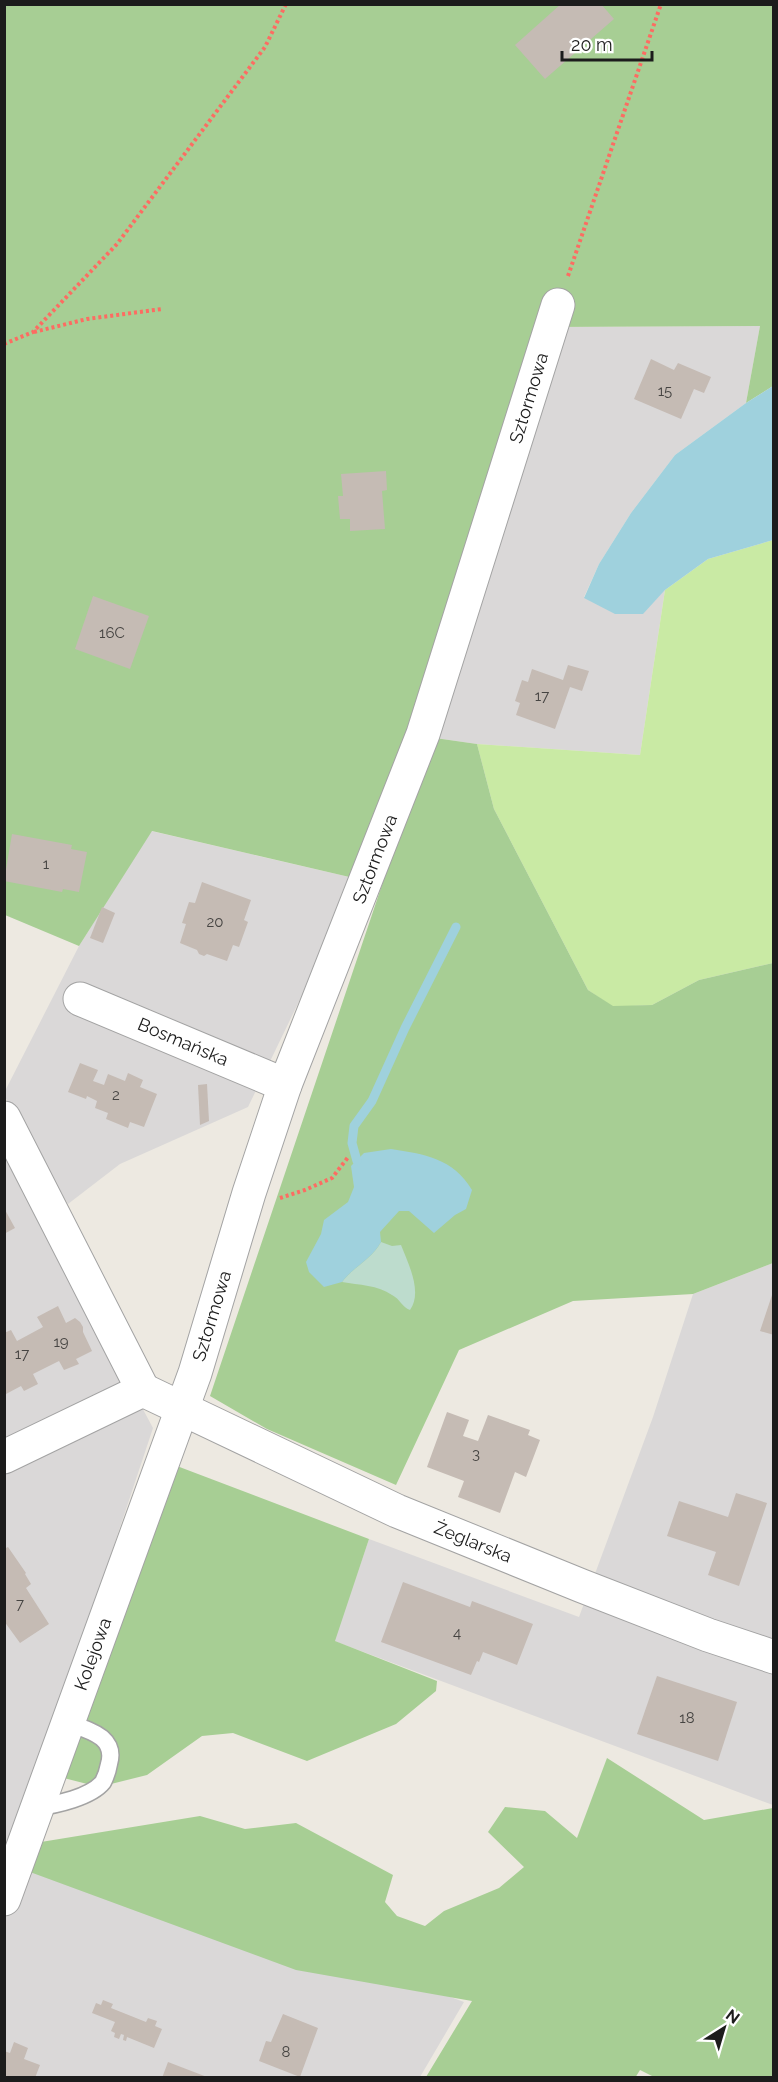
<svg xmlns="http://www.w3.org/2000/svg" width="778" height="2082" font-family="Raleway,sans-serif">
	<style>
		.residential { fill: #dad8d8 }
		.grass { fill: #c9eaa4 }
		.forest { fill: #a7ce94 }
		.wetland { fill: #bddccd }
		.water { fill: #9fd1dd }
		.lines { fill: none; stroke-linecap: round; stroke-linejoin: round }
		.stream { stroke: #9fd1dd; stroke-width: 9 }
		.building { fill: #c5bbb4 }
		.lane-casing { stroke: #a3a3a3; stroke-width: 19 }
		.street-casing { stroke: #a3a3a3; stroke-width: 35 }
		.path { stroke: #fd6c62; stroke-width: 4; stroke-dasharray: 3 3; stroke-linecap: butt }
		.lane { stroke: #fff; stroke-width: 16 }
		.street { stroke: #fff; stroke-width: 33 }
		.labels { text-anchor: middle; stroke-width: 4.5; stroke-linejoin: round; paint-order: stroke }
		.number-label { font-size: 15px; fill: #464442 }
		.street-label { font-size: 18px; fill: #1c1c1c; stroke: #fff }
	</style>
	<rect width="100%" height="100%" fill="#ede9e1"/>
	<!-- residential -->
	<g class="residential">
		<path d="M760 326 746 403 675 455 631 513 599 564 584 597 642 614 665 590 640 755 477 744 407 734 549 327Z"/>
		<path d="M151 831 358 879 248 1107 120 1164 68 1204 5 1097 4 1093 79 946Z"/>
		<path d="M4 1150 153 1428 17 1837 464 2002 420 2077H5Z"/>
		<path d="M773 1263V1805L334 1641 369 1539 579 1617 653 1417 693 1294Z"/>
	</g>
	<!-- grass -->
	<path class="grass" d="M773 540V963L699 980 652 1005 613 1007 588 990 494 809 477 744 640 755 665 590 708 559Z"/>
	<!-- forest -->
	<g class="forest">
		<path d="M4 5H773V386L746 403 760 326 549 327 407 734 477 744 494 809 588 990 613 1006 652 1005 699 980 773 963V1263L693 1294 573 1301 459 1350 396 1485 267 1429 210 1396 384 879H358L152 831 79 946 5 915Z"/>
		<path d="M169 1463 369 1539 335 1641 437 1681 436 1691 396 1724 307 1761 233 1733 202 1736 147 1775 99 1787 52 1775Z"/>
		<path d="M607 1758 704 1820 773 1808V2077L656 2078 640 2070 635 2078 426 2077 472 2001 296 1970 30 1872 41 1842 200 1816 245 1829 296 1823 393 1875 385 1902 397 1916 425 1926 444 1911 499 1888 524 1867 488 1832 505 1807 545 1811 577 1838Z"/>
	</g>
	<!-- wetland -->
	<path class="wetland" d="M381 1242 392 1246 401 1245C408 1263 423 1292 410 1310 402 1307 400 1299 392 1295 378 1285 359 1285 342 1282 353 1267 372 1259 381 1242Z"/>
	<!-- water -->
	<g class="water">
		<path d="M773 386V540L708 559 665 590 643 614H615L584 598 599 564 631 513 675 455 746 403Z"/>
		<path d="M391 1149C424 1154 453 1158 472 1190L466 1209 455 1215 434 1233 409 1211H399L380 1232 381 1242C372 1259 353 1267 342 1282L324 1287 309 1272 306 1262 321 1234 324 1220 348 1202 354 1187 351 1166 364 1153Z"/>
	</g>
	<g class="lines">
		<!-- stream -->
		<path class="stream" d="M357 1161 352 1143 354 1126 372 1101 405 1028 456 927"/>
	</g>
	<!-- building -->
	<g class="building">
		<path d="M561 4H601L614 19 545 79 515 45Z"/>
		<path d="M651 359 674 370 678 363 711 377 704 393 694 389 681 419 634 399Z"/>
		<path d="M386 471 387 490 382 491 385 529 350 531V519H340L338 496H343L341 474Z"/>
		<path d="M93 596 149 616 130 669 75 649Z"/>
		<path d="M568 665 589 671 582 691 570 687 555 729 516 715 520 703 515 701 522 680 528 682 532 669 563 680Z"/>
		<path d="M12 834 72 845 71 849 87 852 79 892 63 889 62 892 4 881Z"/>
		<path d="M202 882 251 900 244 920 248 922 239 947 233 945 227 961 207 954 204 956 199 954 197 950 180 943 186 924 182 923 189 902 195 903Z"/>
		<path d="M102 907 115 913 103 943 90 938Z"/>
		<path d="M80 1063 98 1070 93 1081 104 1085 108 1074 125 1081 128 1073 143 1080 140 1087 157 1094 144 1127 130 1122 128 1128 106 1119 108 1113 95 1108 97 1101 87 1096 86 1099 68 1092Z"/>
		<path d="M207 1084 209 1121 200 1125 198 1085Z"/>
		<path d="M4 1208 15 1228 4 1234Z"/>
		<path d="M773 1292H774V1335L760 1331Z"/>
		<path d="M58 1306 66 1323 75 1318 80 1322 83 1327V1332L92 1351 76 1359 79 1364 64 1370 59 1361 33 1374 38 1384 24 1391 21 1386 6 1394 4 1391V1333L11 1330 17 1341 43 1327 37 1317Z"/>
		<path d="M447 1412 469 1420 463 1436 478 1441 488 1415 530 1430 528 1435 540 1440 526 1477 515 1472 500 1513 458 1497 464 1481 427 1467Z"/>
		<path d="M736 1493 767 1503 739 1586 708 1575 716 1552 667 1536 679 1501 728 1517Z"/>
		<path d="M8 1547 26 1573 25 1574 31 1584 26 1588 49 1624 20 1643 4 1621V1549Z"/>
		<path d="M403 1582 470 1607 472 1601 533 1624 517 1665 483 1652 479 1662 477 1661 471 1675 381 1642Z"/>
		<path d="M657 1676 737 1702 718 1761 637 1734Z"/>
		<path d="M103 2000 113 2004 111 2008 146 2022 148 2018 157 2021 155 2026 162 2029 154 2048 127 2037 126 2041 123 2040 124 2035 121 2034 119 2039 114 2037 115 2033 111 2031 115 2022 92 2013 96 2003 101 2005Z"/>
		<path d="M283 2014 318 2028 300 2077 259 2061 266 2041 271 2042Z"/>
		<path d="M14 2042 28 2048 24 2059 40 2065 35 2078H4V2051L10 2053Z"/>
		<path d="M168 2062 207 2077V2078H162Z"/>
	</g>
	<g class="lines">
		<!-- lane casing -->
		<g class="lane-casing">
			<path id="lane" d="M38 1807C56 1805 91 1797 103 1782 106 1776 108 1770 109 1764 112 1754 110 1745 102 1738 92 1730 79 1727 67 1723"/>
		</g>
		<!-- street casing -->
		<g class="street-casing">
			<g id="street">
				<path d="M80 999 285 1085"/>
				<path d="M4 1118 143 1390"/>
				<path d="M143 1390 397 1511 582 1586 708 1635 774 1657"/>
				<path d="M4 1457 143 1390"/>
				<path d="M4 1899 195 1373 249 1193 285 1085 423 734 558 305"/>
			</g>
		</g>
		<!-- path -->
		<g class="path">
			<path d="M568 276 661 4"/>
			<path d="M34 332 87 319 162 309"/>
			<path d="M4 344 33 332 117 244 265 47 286 4"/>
			<path d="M280 1198 305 1190 332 1178 349 1156"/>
		</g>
		<!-- lane -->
		<use href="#lane" class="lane"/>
		<!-- street -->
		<use href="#street" class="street"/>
	</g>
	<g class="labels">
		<!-- number labels -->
		<g class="number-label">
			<text x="665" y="396">15</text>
			<text x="112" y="638">16C</text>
			<text x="542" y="701">17</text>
			<text x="46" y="869">1</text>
			<text x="215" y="927">20</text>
			<text x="116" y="1100">2</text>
			<text x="61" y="1347">19</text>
			<text x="22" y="1359">17</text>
			<text x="476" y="1459">3</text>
			<text x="20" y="1609">7</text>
			<text x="457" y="1638">4</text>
			<text x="687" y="1723">18</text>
			<text x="286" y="2057">8</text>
		</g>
		<!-- street labels -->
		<g class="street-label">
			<text transform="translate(529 398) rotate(-73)" y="6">Sztormowa</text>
			<text transform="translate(375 859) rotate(-69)" y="6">Sztormowa</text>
			<text transform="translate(183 1042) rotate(23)" y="6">Bosmańska</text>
			<text transform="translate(212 1316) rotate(-73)" y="6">Sztormowa</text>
			<text transform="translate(473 1542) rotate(22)" y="6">Żeglarska</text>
			<text transform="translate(93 1654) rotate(-70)" y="6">Kolejowa</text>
		</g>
	</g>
	<!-- border -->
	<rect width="778" height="2082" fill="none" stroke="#1c1c1c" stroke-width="12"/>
	<!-- north arrow -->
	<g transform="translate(724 2028) rotate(37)" stroke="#ffffff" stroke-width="4.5" paint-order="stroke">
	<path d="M0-4.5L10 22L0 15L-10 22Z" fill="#1c1c1c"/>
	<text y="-9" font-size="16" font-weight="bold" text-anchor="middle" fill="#1c1c1c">N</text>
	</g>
	<!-- scale -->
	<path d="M562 51v9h90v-9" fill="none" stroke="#1c1c1c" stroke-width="3"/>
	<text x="571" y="51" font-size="18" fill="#1c1c1c" stroke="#ffffff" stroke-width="4.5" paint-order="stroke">20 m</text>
</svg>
